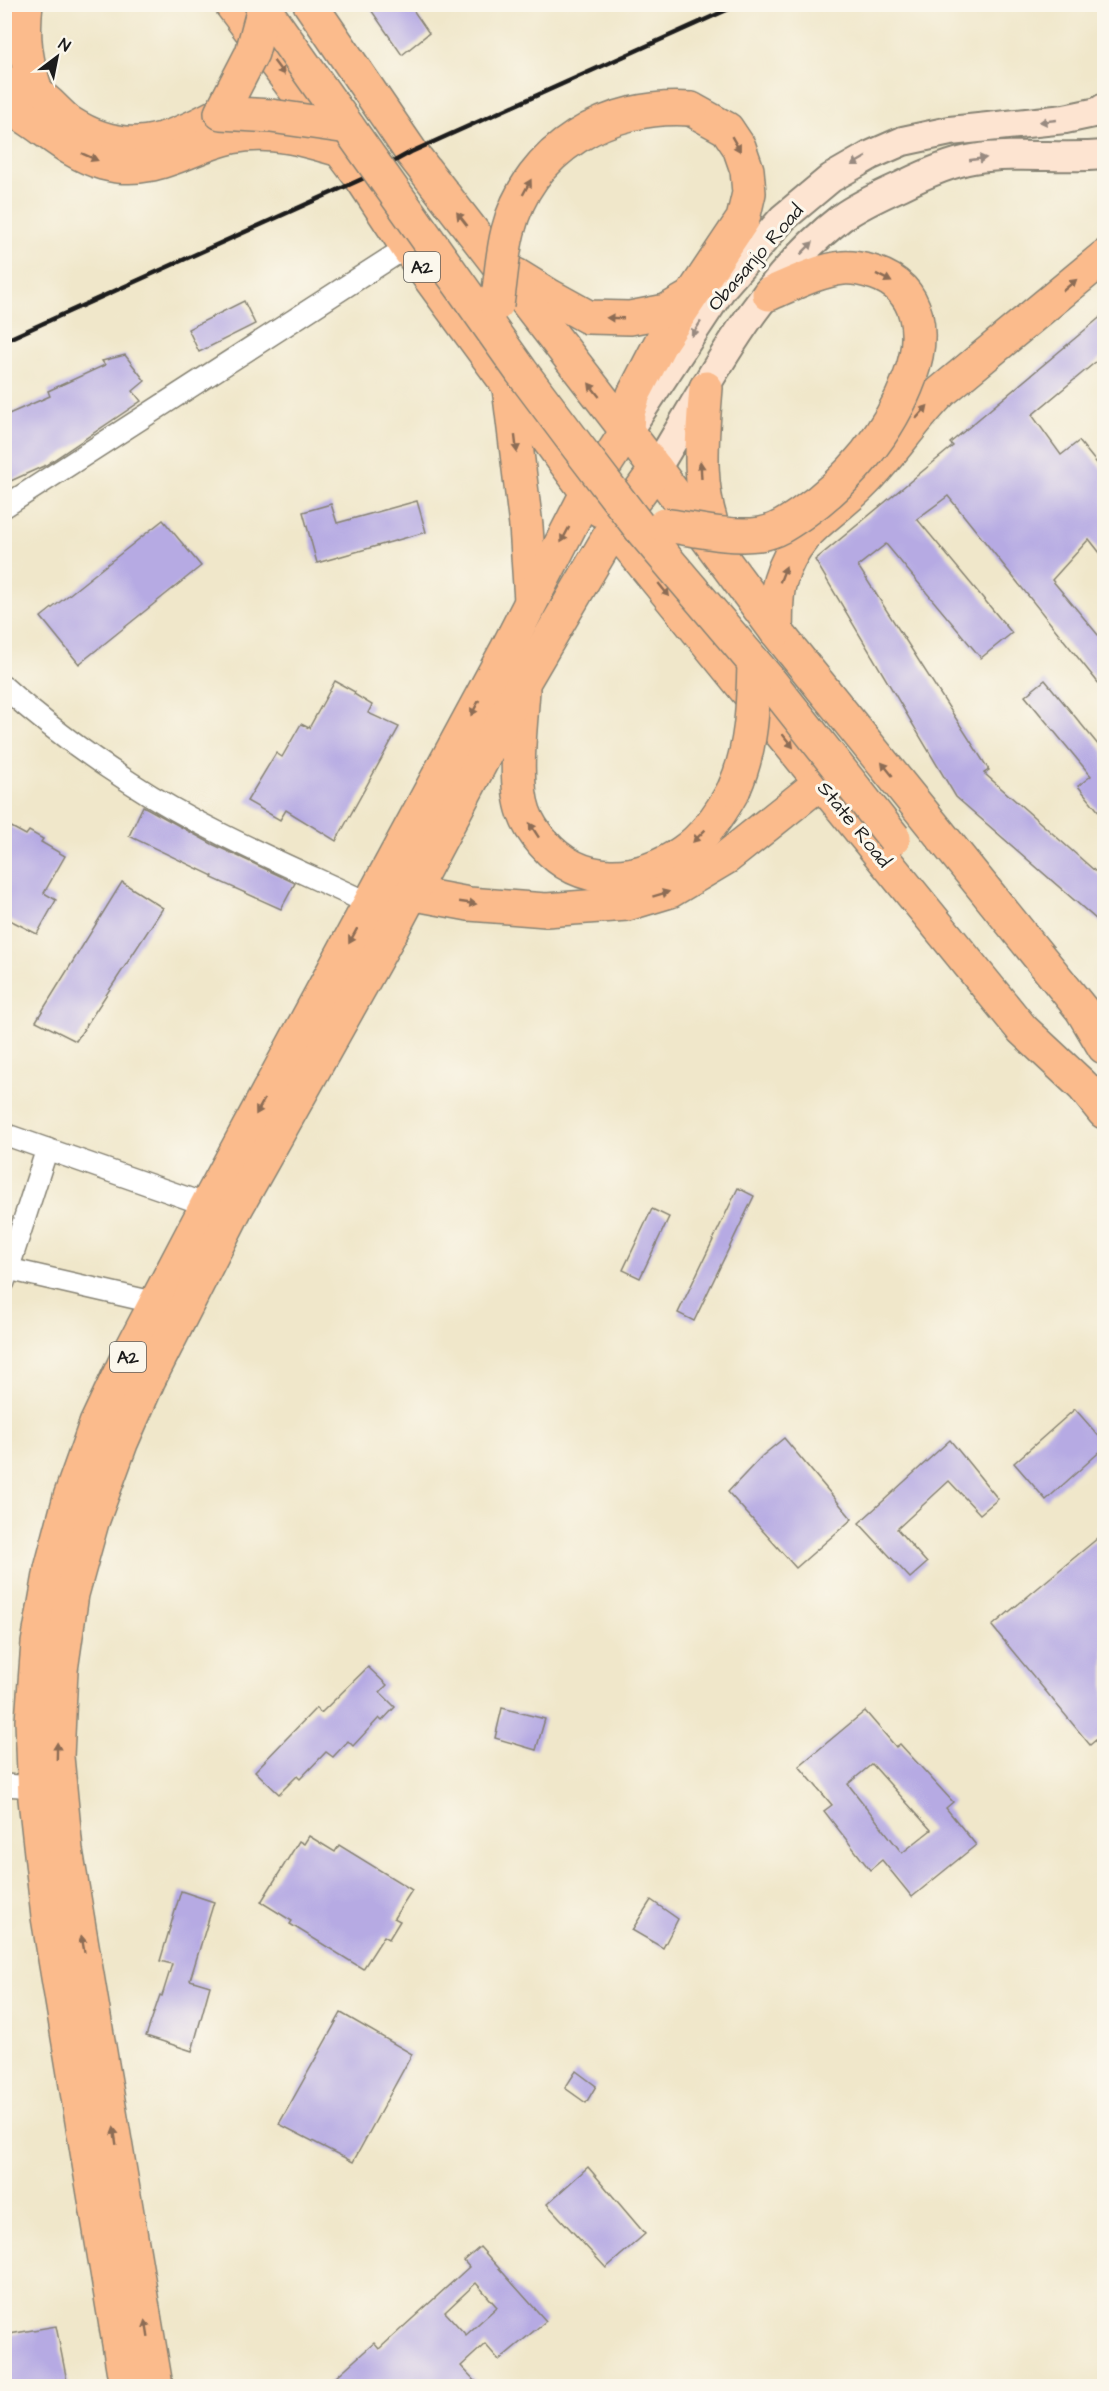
<svg xmlns="http://www.w3.org/2000/svg" width="1109" height="2391" font-family="'Architects Daughter',sans-serif">
	<style>
		.building { fill: #b6aae3; fill-rule: evenodd }
		.lines { fill: none; stroke-linecap: round; stroke-linejoin: round }
		.minor-casing { stroke: #868273; stroke-width: 24 }
		.secondary-casing { stroke: #868273; stroke-width: 32 }
		.primary-casing { stroke: #868273; stroke-width: 36 }
		.trunk-casing { stroke: #868273; stroke-width: 36 }
		.minor { stroke: #fff; stroke-width: 21 }
		.secondary { stroke: #fde4d1; stroke-width: 28 }
		.primary { stroke: #fbbb8c; stroke-width: 33 }
		.trunk { stroke: #fbbb8c; stroke-width: 33 }
		.rail { stroke: #1c1c1c; stroke-width: 4.5 }
		.primary-bridge-casing { stroke: #868273; stroke-width: 36; stroke-linecap: butt }
		.trunk-bridge-casing { stroke: #868273; stroke-width: 36; stroke-linecap: butt }
		.primary-bridge { stroke: #fbbb8c; stroke-width: 33 }
		.trunk-bridge { stroke: #fbbb8c; stroke-width: 33 }
		.oneway { fill: #8c6c54 }
		.oneway2 { fill: #988a80 }
		.labels { text-anchor: middle; stroke-width: 6; stroke-linejoin: round; paint-order: stroke }
		.shield { fill: #fbf7ec; stroke: #5f5e5a; stroke-width: 1.5 }
		.shield-label { font-size: 18px; font-weight: bold; fill: #1c1c1c }
		.street-label { font-size: 20px; fill: #1c1c1c; stroke: #fbf7ec }
	</style>
	<rect width="100%" height="100%" fill="#fbf7ec"/>
	<filter id="ink" filterUnits="userSpaceOnUse"><feTurbulence type="fractalNoise" baseFrequency=".0167" numOctaves="2"/><feDisplacementMap in="SourceGraphic" scale="12" xChannelSelector="R" yChannelSelector="G"/><feConvolveMatrix kernelMatrix="1 2 1 2 8 2 1 2 1" color-interpolation-filters="sRGB"/></filter>
	<filter id="wash" filterUnits="userSpaceOnUse"><feTurbulence type="fractalNoise" baseFrequency=".008" numOctaves="4" result="noise"/><feDisplacementMap in="SourceGraphic" scale="24" xChannelSelector="R" yChannelSelector="G"/><feGaussianBlur stdDeviation="1.35" result="paint"/><feColorMatrix in="noise" values="0 0 0 0 0 0 0 0 0 0 0 0 0 0 0 0 0 1.4 0 .05"/><feComposite in="paint" operator="in"/></filter>
	<g filter="url(#wash)">
		<rect width="100%" height="100%" fill="#f0e7ca"/>
		<g id="blocks">
			<!-- building -->
			<g class="building">
				<path d="M367 4H409L429 33 402 55Z"/>
				<path d="M244 301 255 324 199 352 188 329Z"/>
				<path d="M1104 314V355L1032 415 1061 455 1079 441 1104 472V558L1089 539 1052 580 1104 642V690L948 496 917 519 1012 633 981 658 886 544 858 566 989 770 984 773 1104 879V926L956 797 815 560 953 446 950 443Z"/>
				<path d="M125 355 145 381 133 391 141 401 46 465 4 484V416L50 396 48 391 105 365 102 361Z"/>
				<path d="M417 501 426 532 317 563 303 512 331 504 337 523Z"/>
				<path d="M163 520 201 566 79 664 41 617Z"/>
				<path d="M1045 680 1104 752V818L1078 786 1091 776 1025 696Z"/>
				<path d="M335 681 355 692 354 694 372 705 368 713 399 727 336 841 286 810 280 820 247 801 276 753 282 757 301 724 309 728Z"/>
				<path d="M143 806 212 844 295 883 281 909 212 878 213 876 129 836Z"/>
				<path d="M4 823 26 835 29 831 43 839 41 842 65 856 44 893 56 900 37 934 4 917Z"/>
				<path d="M122 882 163 908 76 1041 36 1021Z"/>
				<path d="M738 1188 754 1196 694 1321 678 1313Z"/>
				<path d="M652 1209 669 1217 640 1278 623 1270Z"/>
				<path d="M1075 1409 1104 1442V1448L1046 1500 1014 1463Z"/>
				<path d="M784 1438 852 1519 796 1568 728 1492 762 1456Z"/>
				<path d="M950 1440 998 1499 980 1514 949 1481 897 1529 927 1563 910 1578 859 1523Z"/>
				<path d="M1104 1533V1733L1090 1745 992 1626Z"/>
				<path d="M368 1667 387 1685 380 1692 395 1707 382 1721 379 1718 353 1746 348 1741 333 1757 326 1752 300 1779 297 1776 279 1794 255 1771 316 1708 321 1713Z"/>
				<path d="M502 1708 545 1719 536 1750 495 1738Z"/>
				<path d="M865 1711 896 1747 900 1744 953 1802 946 1808 976 1845 912 1897 882 1860 870 1870 824 1811 832 1805 799 1766ZM872 1764 931 1830 902 1853 848 1784Z"/>
				<path d="M309 1836 335 1852 339 1845 412 1890 394 1918 400 1921 389 1939 384 1936 363 1969 290 1924 292 1921 261 1902 299 1841 304 1844Z"/>
				<path d="M181 1891 214 1902 190 1980 210 1986 192 2051 146 2036 160 1995 162 1996 172 1964 160 1961Z"/>
				<path d="M651 1900 678 1919 663 1948 632 1930Z"/>
				<path d="M341 2013 412 2054 353 2162 279 2124Z"/>
				<path d="M576 2071 596 2086 586 2103 565 2088Z"/>
				<path d="M588 2167 645 2234 606 2268 547 2204Z"/>
				<path d="M480 2247 546 2321 499 2360 485 2344 461 2366 480 2386H326L374 2343 379 2349 469 2267 464 2261ZM476 2283 497 2307 466 2335 445 2312Z"/>
				<path d="M56 2326 68 2386H9L4 2367V2335Z"/>
			</g>
		</g>
	</g>
	<g filter="url(#ink)">
		<use href="#blocks" fill-opacity="0" stroke="#868273" stroke-width="1.5"/>
		<g class="lines">
			<!-- minor casing -->
			<g class="minor-casing">
				<g id="minor">
					<path d="M4 507 407 247"/>
					<path d="M4 687C44 723 86 754 131 783 204 831 292 867 370 904"/>
					<path d="M4 1134 207 1205"/>
					<path d="M4 1268 157 1303"/>
					<path d="M4 1282 47 1149"/>
					<path d="M4 1785 35 1787"/>
				</g>
			</g>
			<!-- secondary casing -->
			<g class="secondary-casing">
				<g id="secondary">
					<path d="M631 426 723 287 783 218 831 178 871 155 903 141 950 131 1065 119 1098 112 1104 108"/>
					<path d="M656 469C709 382 758 282 841 218 859 205 881 195 901 186 923 175 949 163 973 159 1017 152 1061 159 1104 155"/>
				</g>
			</g>
			<!-- primary casing -->
			<g class="primary-casing">
				<g id="primary">
					<path d="M26 4C22 38 26 62 37 94"/>
					<path d="M4 82C14 86 26 88 35 93 48 100 58 114 70 123 126 159 167 142 221 113"/>
					<path d="M769 294C790 285 820 270 843 268 853 267 865 270 875 273 922 289 925 336 910 377"/>
					<path d="M706 388C702 439 696 487 716 536"/>
					<path d="M627 431 628 413 634 394 662 340 743 219 749 193 747 170 739 147 727 129 691 109"/>
					<path d="M656 469 776 631 1082 1010 1104 1047"/>
					<path d="M614 528 1022 1029 1083 1086 1104 1112"/>
					<path d="M776 631C777 616 775 597 780 581 796 528 829 518 864 482 892 454 913 420 941 392L1104 257"/>
				</g>
			</g>
			<!-- trunk casing -->
			<g class="trunk-casing">
				<g id="trunk">
					<path d="M231 4 362 179 407 247 600 510"/>
					<path d="M4 105C39 121 66 153 103 163 154 177 186 147 232 137 270 129 304 139 340 150"/>
					<path d="M516 275 550 296 588 317 630 318 666 311 690 297"/>
					<path d="M509 388 526 526 531 601"/>
					<path d="M523 690C521 724 513 781 524 812 528 824 535 834 543 843 581 887 637 884 683 852 704 838 722 811 734 789"/>
					<path d="M410 893 469 904 546 910 627 904 670 891 727 857 821 782"/>
					<path d="M126 2386 48 1917 35 1799 32 1721 38 1643 51 1569 70 1497 96 1424 127 1358 207 1205 507 649 587 493 627 431"/>
					<path d="M156 2386 66 1850 57 1757 61 1670 72 1594 92 1522 121 1443 149 1379 235 1210 392 930 523 683 614 528 656 469 411 152 310 4"/>
				</g>
			</g>
			<!-- minor -->
			<use href="#minor" class="minor"/>
			<!-- secondary -->
			<use href="#secondary" class="secondary"/>
			<!-- primary -->
			<use href="#primary" class="primary"/>
			<!-- trunk -->
			<use href="#trunk" class="trunk"/>
			<!-- rail -->
			<path class="rail" d="M4 341 362 179 411 152 740 4"/>
			<!-- primary-bridge casing -->
			<g class="primary-bridge-casing">
				<g id="primary-bridge">
					<path d="M261 4 521 371 578 447 640 528 769 680 894 838"/>
					<path d="M264 8 252 53 221 113 271 116 348 127"/>
					<path d="M497 304C501 280 502 254 508 231 529 148 609 103 691 109"/>
					<path d="M664 525C695 529 728 538 760 534 775 532 788 523 801 514 849 481 890 432 910 377"/>
				</g>
			</g>
			<!-- trunk-bridge casing -->
			<g class="trunk-bridge-casing">
				<path id="trunk-bridge" d="M734 789C752 749 753 706 754 663"/>
			</g>
			<!-- primary-bridge -->
			<use href="#primary-bridge" class="primary-bridge"/>
			<!-- trunk-bridge -->
			<use href="#trunk-bridge" class="trunk-bridge"/>
		</g>
		<!-- one-way arrows -->
		<defs><path id="oneway-solid" d="M-6-.8H1V-3.2L6.5 0L1 3.2V.8H-6Z" transform="scale(1.5)"/></defs>
		<g class="oneway">
			<use href="#oneway-solid" transform="translate(279 68) rotate(53)"/>
			<use href="#oneway-solid" transform="translate(736 144) rotate(60)"/>
			<use href="#oneway-solid" transform="translate(90 157) rotate(24)"/>
			<use href="#oneway-solid" transform="translate(527 187) rotate(-62)"/>
			<use href="#oneway-solid" transform="translate(462 219) rotate(-128)"/>
			<use href="#oneway-solid" transform="translate(884 278) rotate(27)"/>
			<use href="#oneway-solid" transform="translate(1070 285) rotate(-40)"/>
			<use href="#oneway-solid" transform="translate(615 318) rotate(-178)"/>
			<use href="#oneway-solid" transform="translate(594 390) rotate(-128)"/>
			<use href="#oneway-solid" transform="translate(922 412) rotate(-48)"/>
			<use href="#oneway-solid" transform="translate(516 444) rotate(83)"/>
			<use href="#oneway-solid" transform="translate(701 470) rotate(-93)"/>
			<use href="#oneway-solid" transform="translate(565 535) rotate(118)"/>
			<use href="#oneway-solid" transform="translate(783 574) rotate(-69)"/>
			<use href="#oneway-solid" transform="translate(664 590) rotate(51)"/>
			<use href="#oneway-solid" transform="translate(475 708) rotate(118)"/>
			<use href="#oneway-solid" transform="translate(788 741) rotate(51)"/>
			<use href="#oneway-solid" transform="translate(887 769) rotate(-129)"/>
			<use href="#oneway-solid" transform="translate(534 830) rotate(-123)"/>
			<use href="#oneway-solid" transform="translate(699 836) rotate(135)"/>
			<use href="#oneway-solid" transform="translate(661 894) rotate(-17)"/>
			<use href="#oneway-solid" transform="translate(468 903) rotate(8)"/>
			<use href="#oneway-solid" transform="translate(353 936) rotate(119)"/>
			<use href="#oneway-solid" transform="translate(260 1107) rotate(119)"/>
			<use href="#oneway-solid" transform="translate(57 1751) rotate(-89)"/>
			<use href="#oneway-solid" transform="translate(83 1944) rotate(-100)"/>
			<use href="#oneway-solid" transform="translate(115 2136) rotate(-99)"/>
			<use href="#oneway-solid" transform="translate(147 2329) rotate(-99)"/>
		</g>
		<g class="oneway2">
			<use href="#oneway-solid" transform="translate(1048 121) rotate(174)"/>
			<use href="#oneway-solid" transform="translate(978 159) rotate(-8)"/>
			<use href="#oneway-solid" transform="translate(859 161) rotate(150)"/>
			<use href="#oneway-solid" transform="translate(807 248) rotate(-45)"/>
			<use href="#oneway-solid" transform="translate(696 329) rotate(123)"/>
		</g>
	</g>
	<g class="labels">
		<!-- shield labels -->
		<g class="shield">
			<rect x="404" y="252" width="36" height="30" rx="4.5"/>
			<rect x="110" y="1342" width="36" height="30" rx="4.5"/>
		</g>
		<g class="shield-label">
			<text x="422" y="273">A2</text>
			<text x="128" y="1363">A2</text>
		</g>
		<!-- street labels -->
		<g class="street-label">
			<text transform="translate(755 257) rotate(-49)" y="7">Obasanjo Road</text>
			<text transform="translate(855 824) rotate(51)" y="7">State Road</text>
		</g>
	</g>
	<!-- margin -->
	<rect width="1109" height="2391" fill="none" stroke="#fbf7ec" stroke-width="24"/>
	<!-- north arrow -->
	<g transform="translate(57 57) rotate(32)" stroke="#fbf7ec" stroke-width="4.5" paint-order="stroke">
	<path d="M0-4.5L10 22L0 15L-10 22Z" fill="#1c1c1c"/>
	<text y="-9" font-size="16" font-weight="bold" text-anchor="middle" fill="#1c1c1c">N</text>
	</g>
</svg>
